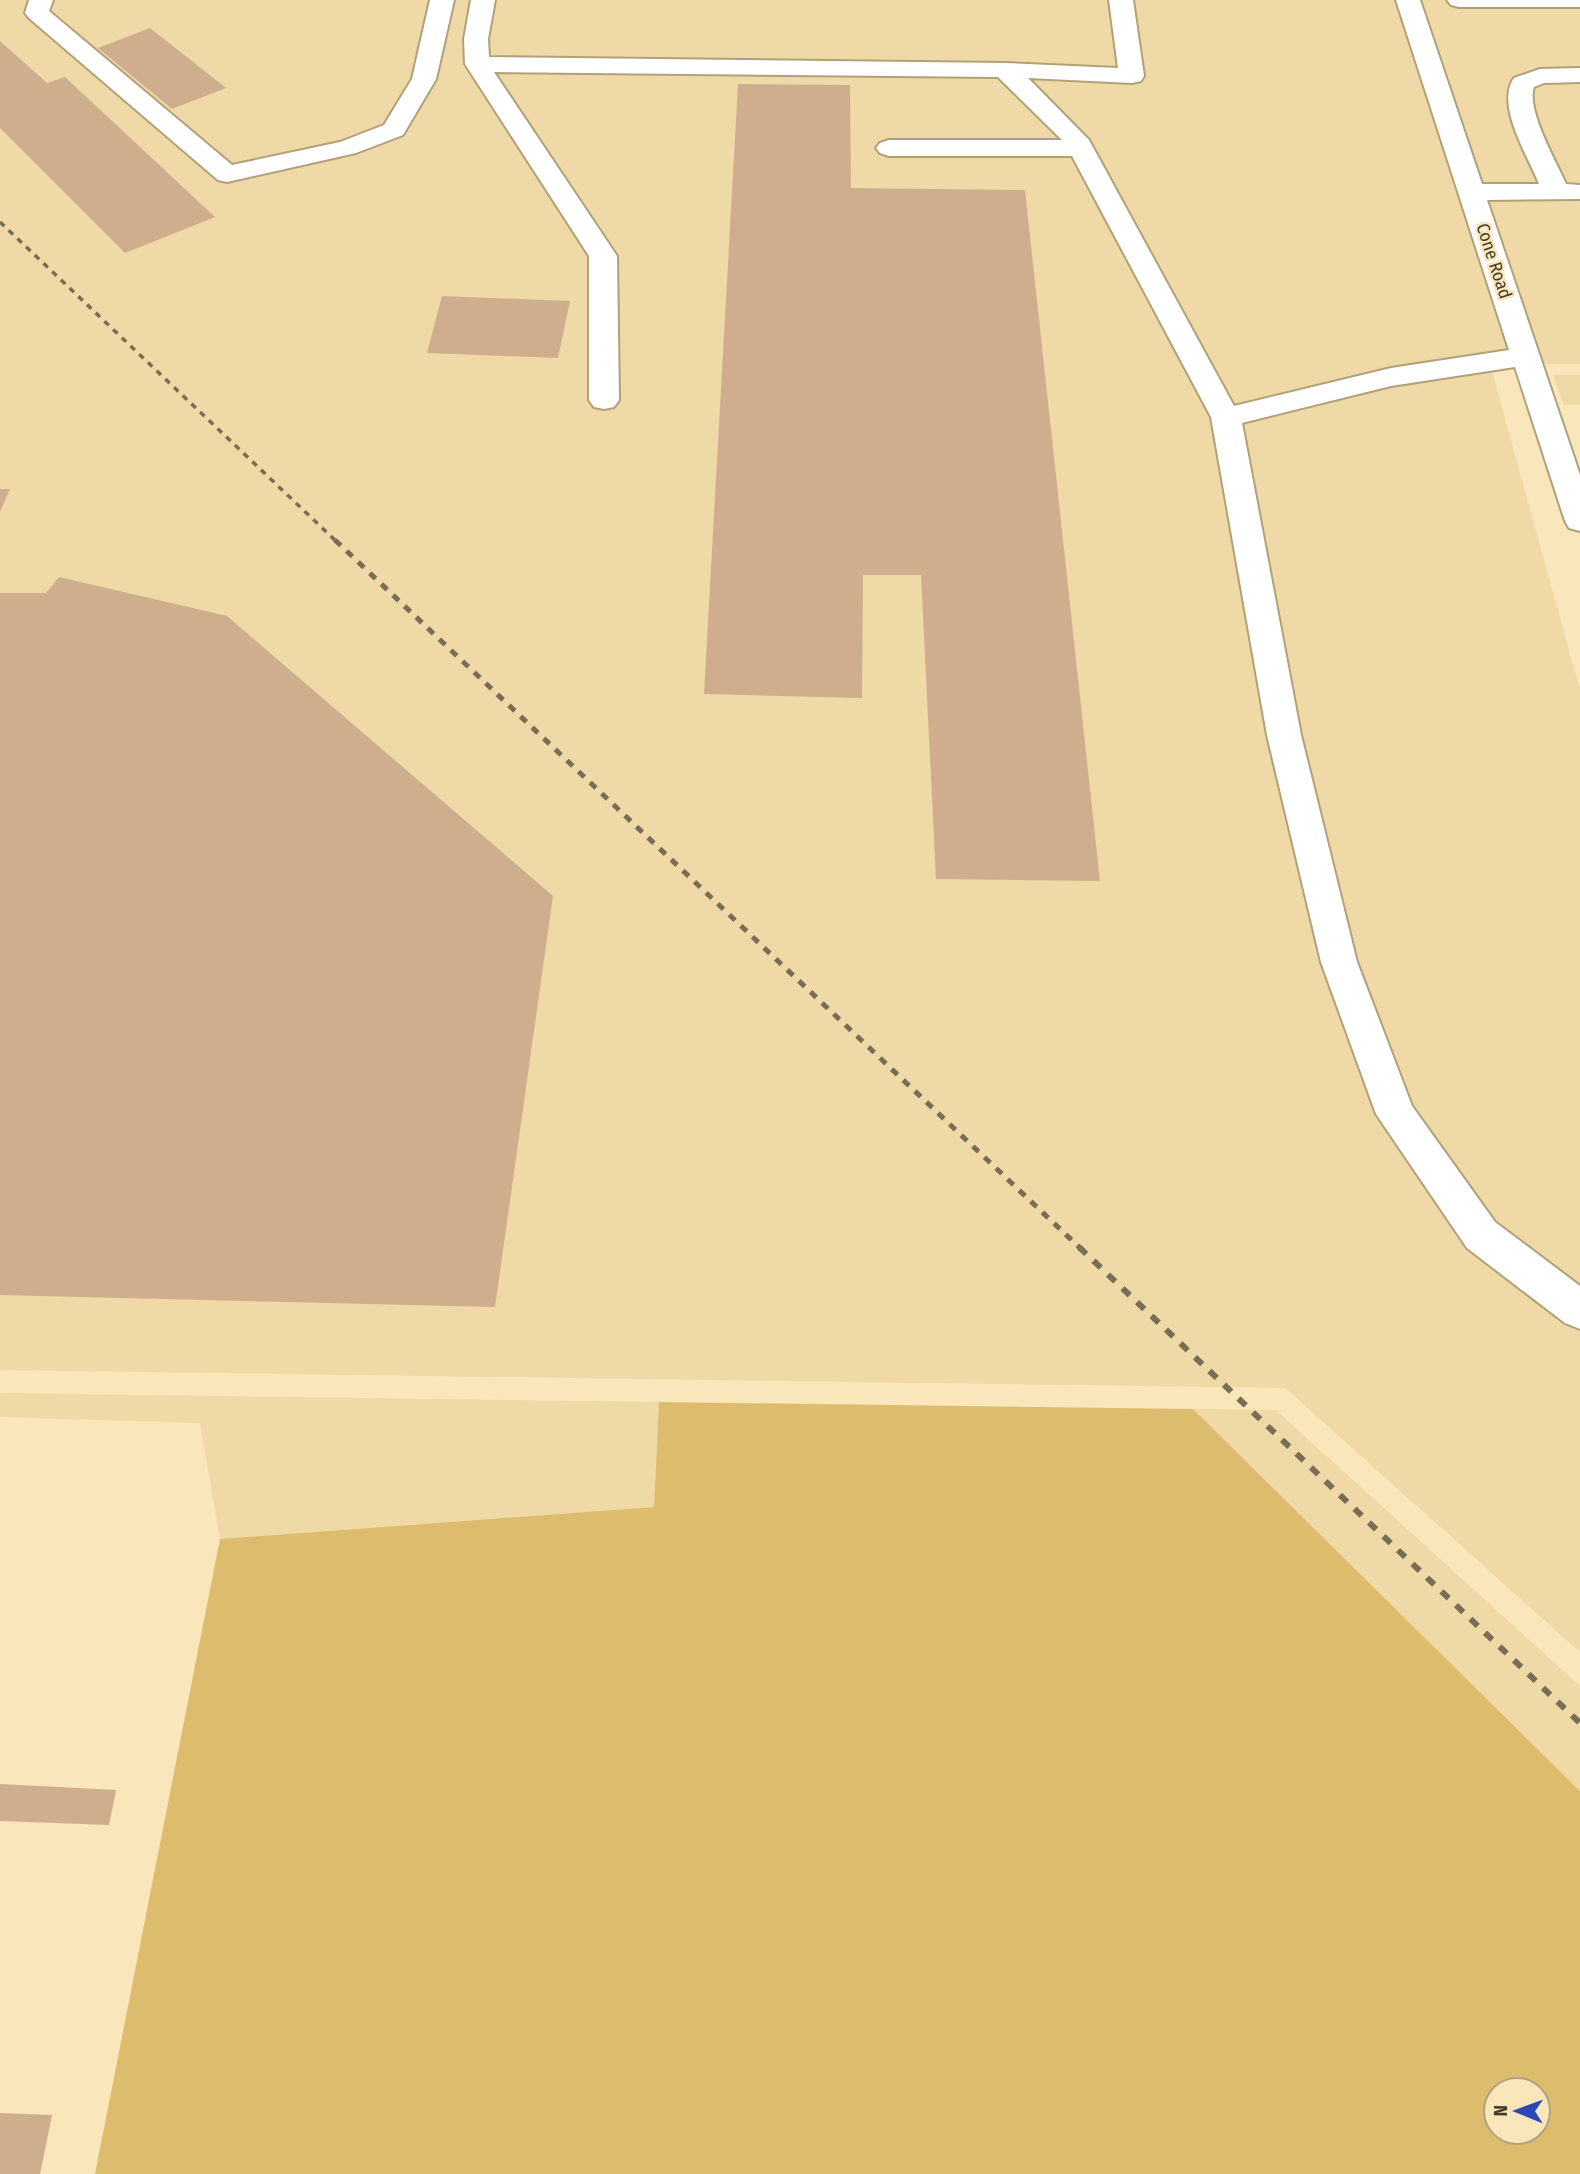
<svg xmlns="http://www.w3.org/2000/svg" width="1580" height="2174" font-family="'Fira Sans Condensed',sans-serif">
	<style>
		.built { fill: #efd9a7 }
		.green { fill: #ddbc6e; fill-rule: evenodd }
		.building { fill: #ceae8c }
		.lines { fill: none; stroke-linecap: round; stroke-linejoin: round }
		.minor-casing { stroke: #b2a178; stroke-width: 4 }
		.minor { fill: #fff; fill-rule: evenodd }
		.rail-far2 { stroke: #786e55; stroke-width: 3.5; stroke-dasharray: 6 6; stroke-linecap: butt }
		.rail-far1 { stroke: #786e55; stroke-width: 5; stroke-dasharray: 8 8; stroke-linecap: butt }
		.rail { stroke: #786e55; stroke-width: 6; stroke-dasharray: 10 10; stroke-linecap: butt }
		.labels { text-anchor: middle; stroke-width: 5; stroke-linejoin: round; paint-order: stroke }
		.far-street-label { font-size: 18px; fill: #423b2a; stroke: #f9e6bb }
	</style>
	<rect width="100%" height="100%" fill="#f9e6bb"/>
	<!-- built -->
	<g class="built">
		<path d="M0 0H1580V364H1490L1580 690V1652L1285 1388 0 1370Z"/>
		<path d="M1553 375H1580V405H1564Z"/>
		<path d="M0 1393 659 1402 654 1507 220 1539 200 1423 0 1417Z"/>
		<path d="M1193 1409 1276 1410 1580 1686V1791Z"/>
	</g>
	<!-- green -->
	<path class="green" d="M659 1402 1193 1409 1580 1791V2174H95L220 1539 654 1507ZM1538 2090V2132H1496V2090Z"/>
	<!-- building -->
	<g class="building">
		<path d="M150 28 226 88 172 109 98 48Z"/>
		<path d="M0 41 47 83 65 77 215 217 125 253 0 128Z"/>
		<path d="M738 84 850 85 851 188 1025 190 1100 881 936 879 921 575H863L862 698 704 694Z"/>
		<path d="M442 296 570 301 558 358 427 353Z"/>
		<path d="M0 489H10L0 512Z"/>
		<path d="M59 577 227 616 553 896 495 1307 0 1295V593H46Z"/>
		<path d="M0 1784 116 1790 109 1825 0 1821Z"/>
		<path d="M0 2113 52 2115 40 2174H0Z"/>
	</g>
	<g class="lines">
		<!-- minor casing -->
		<g class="minor-casing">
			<g id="minor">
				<path d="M29 0H53L49 11 232 165 340 142 384 125 412 79 430 0H454L436 79 403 135 356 153 227 182 218 180 29 18 25 13Z"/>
				<path d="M471 0H495L488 39 489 57 1005 63 1118 68 1109 0H1133L1144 76 1141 81 1132 83 1028 78 1089 140 1234 406 1391 368 1509 350 1396 0H1420L1482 184H1539C1528 156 1495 105 1514 78L1540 69 1580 68V82L1544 83 1534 87C1526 110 1556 161 1566 184L1580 185V199L1487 200 1580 475V531L1569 528 1565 521 1515 367 1391 386 1242 423 1301 735 1357 962 1412 1106 1495 1222 1580 1286V1329L1565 1323 1467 1248 1376 1114 1321 962 1267 735 1211 417 1072 156H889L880 153 876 148 880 143 889 140H1062L998 77 494 72 617 256 619 400 614 407 604 409 594 407 589 400V256L465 64 464 39Z"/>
				<path d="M1447 0H1580V7H1459L1451 5Z"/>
			</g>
		</g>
		<!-- minor -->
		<use href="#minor" class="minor"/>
		<!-- rail-far2 -->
		<path class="rail-far2" d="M0 222 337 542"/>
		<!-- rail-far1 -->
		<path class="rail-far1" d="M335 540 1081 1249"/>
		<!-- rail -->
		<path class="rail" d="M1079 1247 1580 1723"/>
	</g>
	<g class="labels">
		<!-- far-street labels -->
		<g class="far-street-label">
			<text transform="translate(1494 261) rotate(72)" y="6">Cone Road</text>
		</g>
	</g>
	<!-- north arrow -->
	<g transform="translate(1517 2111) rotate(271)"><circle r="33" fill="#f9e6bb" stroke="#b0a281" stroke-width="2"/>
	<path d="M0-5L12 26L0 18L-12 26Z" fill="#2a48b8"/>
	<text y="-10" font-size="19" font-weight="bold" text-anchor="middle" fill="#423b2a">N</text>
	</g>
</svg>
